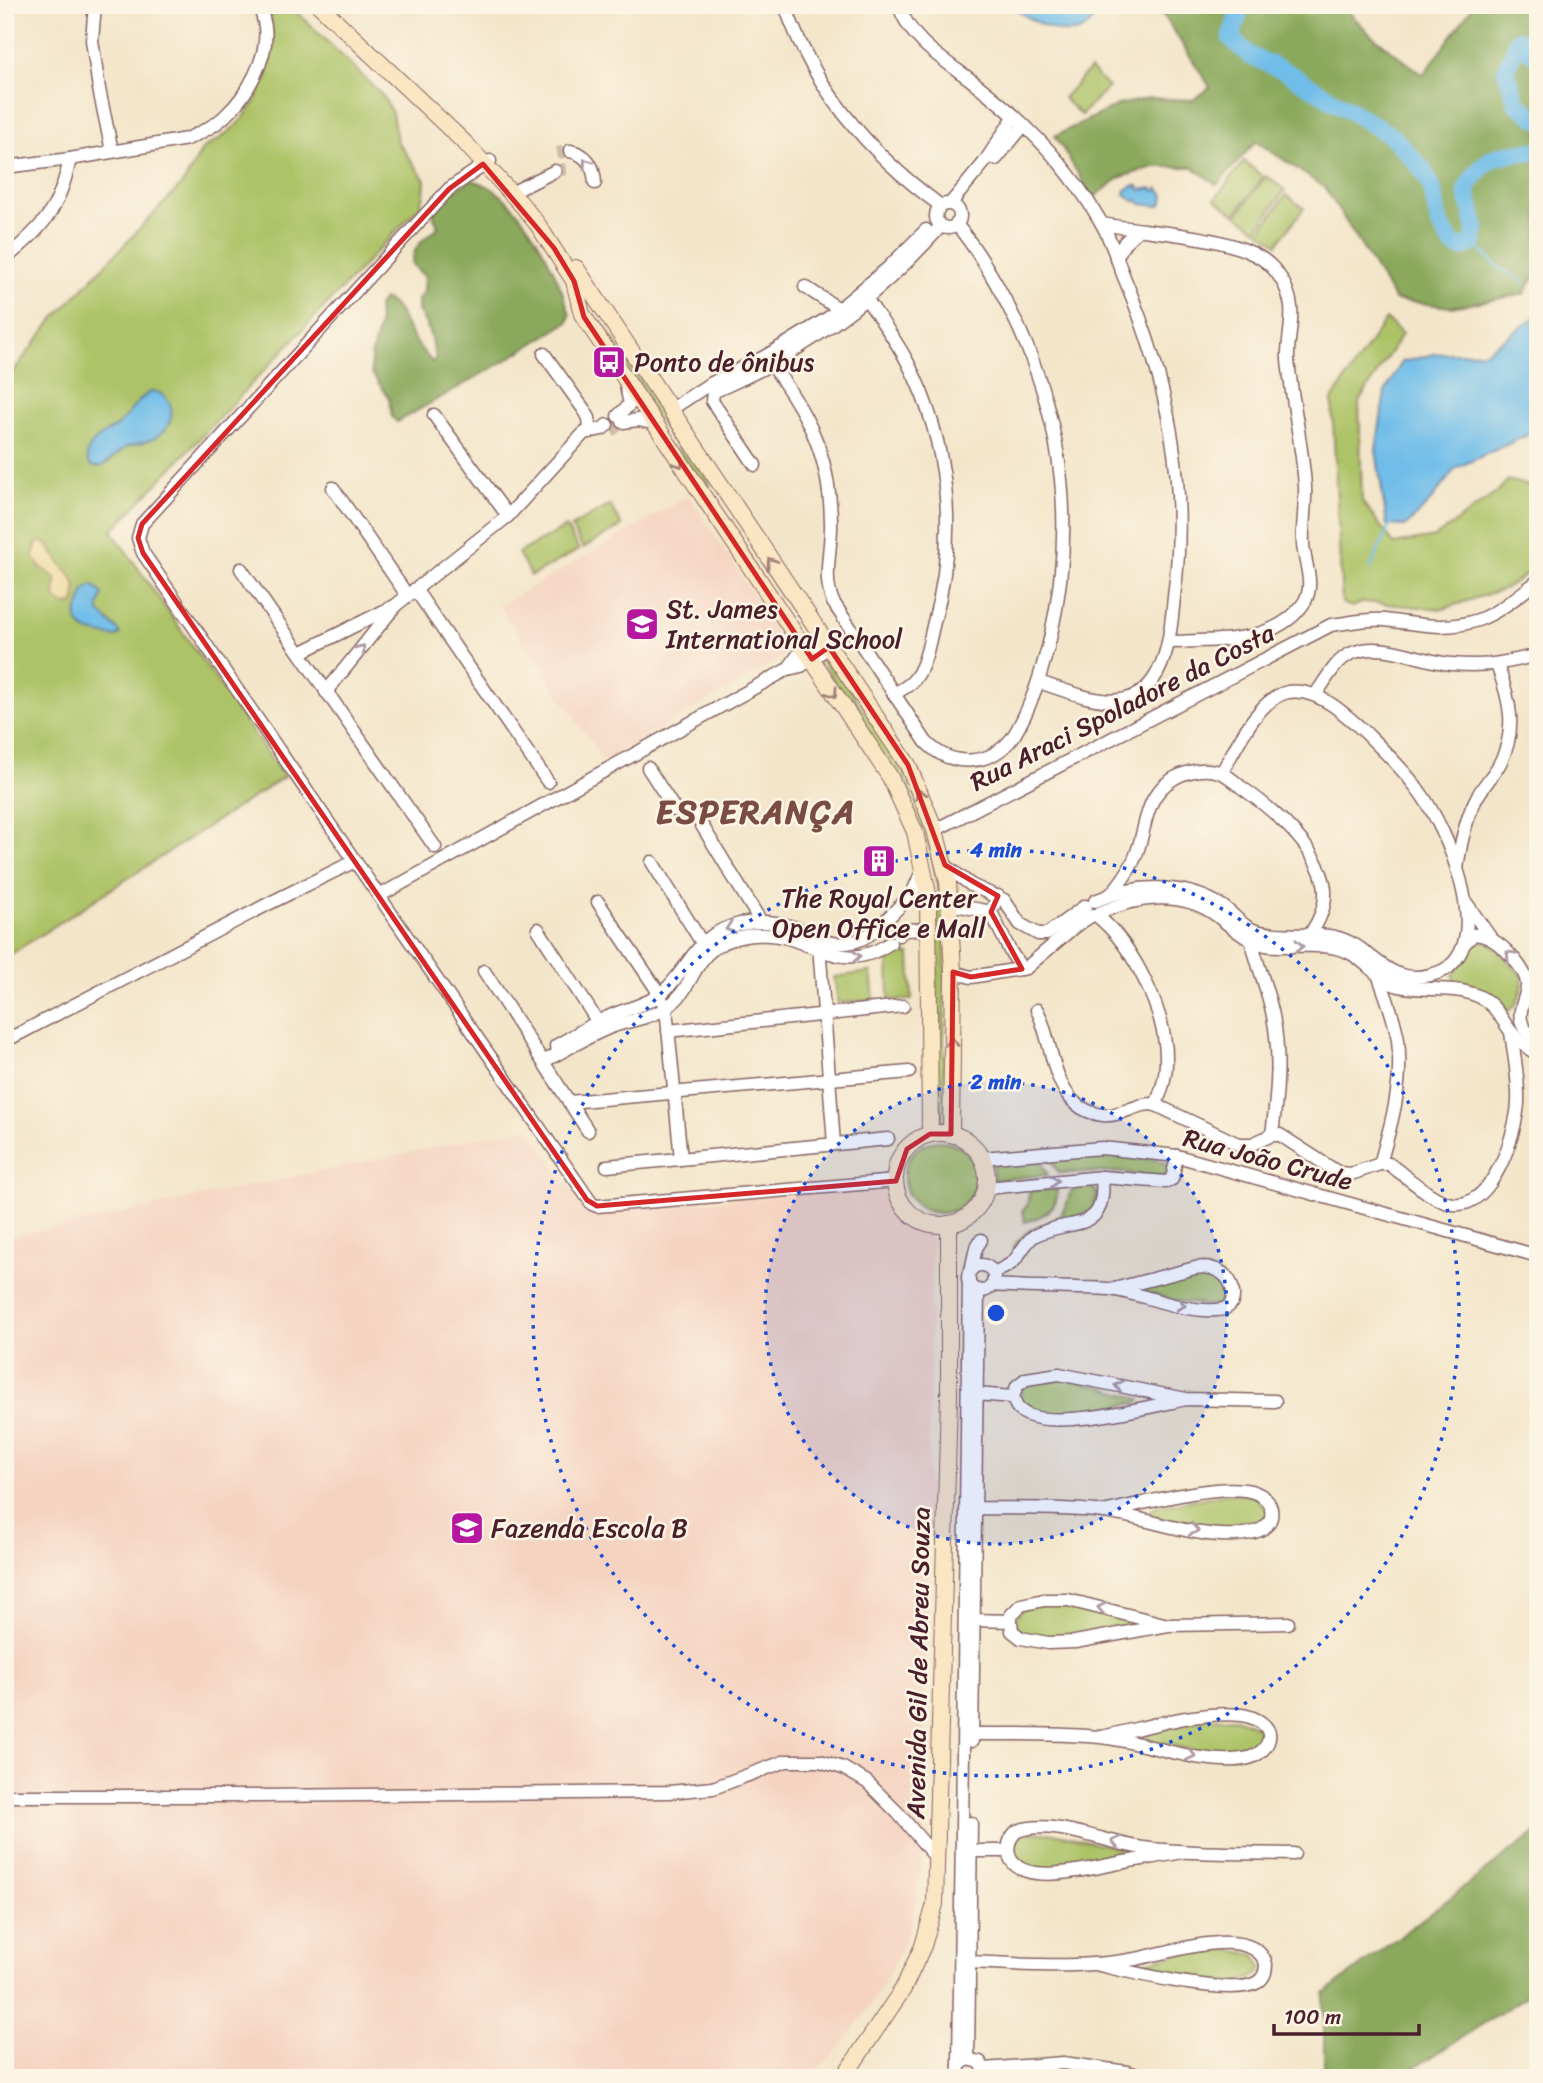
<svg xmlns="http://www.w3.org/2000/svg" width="1543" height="2083" font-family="Sriracha,sans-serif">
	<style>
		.built { fill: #f5d3c1 }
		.green { fill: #adc368; stroke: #7c714a; stroke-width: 2 }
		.forest { fill: #8aa95c; stroke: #6a6444; stroke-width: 2 }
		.sand { fill: #eeda9e; stroke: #9c7c64; stroke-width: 2 }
		.water { fill: #6fbde9; stroke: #5c6e8a; stroke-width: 2 }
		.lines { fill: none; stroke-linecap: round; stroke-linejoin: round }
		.stream { stroke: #6fbde9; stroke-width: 2.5 }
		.river { stroke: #6fbde9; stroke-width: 18 }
		.street-tunnel { stroke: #d1bda9; stroke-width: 12; stroke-dasharray: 12 6; stroke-linecap: butt }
		.street-casing { stroke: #856462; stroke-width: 15 }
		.secondary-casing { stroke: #856462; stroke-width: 18 }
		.street { stroke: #fff; stroke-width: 12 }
		.secondary { stroke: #fbe6c4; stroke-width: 16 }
		.oneway { stroke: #ae9aa0 }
		.oneway2 { stroke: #a28278 }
		.marked { fill: none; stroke: #d62828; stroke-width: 5; stroke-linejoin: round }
		.ring { fill: none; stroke: #1d4ed8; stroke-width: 3.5; stroke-dasharray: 3.5 7 }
		.labels { text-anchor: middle; stroke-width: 5; stroke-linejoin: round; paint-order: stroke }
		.poi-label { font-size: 26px; fill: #4a1f2b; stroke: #fcf5e5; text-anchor: start }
		.street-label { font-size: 26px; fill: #4a1f2b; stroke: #fcf5e5 }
		.district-label { font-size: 33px; font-weight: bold; letter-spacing: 2px; fill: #7b4c42; stroke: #fcf5e5 }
		.centre { fill: #1d4ed8; stroke: #fcf5e5; stroke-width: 3.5 }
		.ring-label { font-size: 21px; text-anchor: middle; font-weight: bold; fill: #1d4ed8; stroke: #fcf5e5; stroke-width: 5; stroke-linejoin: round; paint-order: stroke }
	</style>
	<rect width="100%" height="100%" fill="#fcf5e5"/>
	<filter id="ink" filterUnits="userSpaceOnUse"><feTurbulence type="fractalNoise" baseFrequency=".0143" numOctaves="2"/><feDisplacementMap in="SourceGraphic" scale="14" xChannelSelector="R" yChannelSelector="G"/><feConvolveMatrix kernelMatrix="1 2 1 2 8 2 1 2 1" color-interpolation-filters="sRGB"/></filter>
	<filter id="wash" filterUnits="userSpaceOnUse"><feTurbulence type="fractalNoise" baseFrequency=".00686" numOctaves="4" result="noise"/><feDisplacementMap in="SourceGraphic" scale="28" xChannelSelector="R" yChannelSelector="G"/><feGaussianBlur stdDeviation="1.57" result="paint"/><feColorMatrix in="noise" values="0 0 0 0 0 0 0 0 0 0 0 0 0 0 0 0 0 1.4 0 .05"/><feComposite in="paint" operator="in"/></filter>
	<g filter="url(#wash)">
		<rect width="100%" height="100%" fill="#f3e5c9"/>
		<!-- built -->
		<g class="built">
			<path d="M689 496 784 642 785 652 780 659 604 761 499 606Z"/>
			<path d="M529 1127 586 1212 867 1187 880 1190 891 1196 902 1215 910 1222 932 1232 923 1857 912 1920 899 1954 882 1987 843 2044 808 2078H5V1238Z"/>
		</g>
		<!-- green -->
		<g class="green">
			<path d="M269 5H290L383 96 392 113 397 141 425 180 424 195 420 206 112 531 284 777 5 958V382L52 321 184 182 203 148 218 140 238 124 253 105 266 80 274 45Z"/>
			<path d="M1090 69 1108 87 1081 115 1063 98Z"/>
			<path d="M1244 161 1263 177 1235 214 1215 199Z"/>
			<path d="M1266 176 1285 190 1257 229 1237 215Z"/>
			<path d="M1286 195 1304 208 1277 244 1260 231Z"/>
			<path d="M1386 319 1402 334 1359 402 1362 501 1394 544 1435 537 1496 493 1508 480 1538 488V500L1533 511 1538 517V566L1506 588 1443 609 1364 602 1352 607 1342 603 1332 400Z"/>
			<path d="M603 325 710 483 709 489 706 491 598 330Z"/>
			<path d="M610 505 622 526 583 548 571 527Z"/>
			<path d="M566 527 579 550 531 576 518 553Z"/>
			<path d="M828 655 906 776 935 848 942 895 939 894 931 852 822 661Z"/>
			<path d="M941 910 946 911 943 1127 936 1126 935 1117 937 913Z"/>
			<path d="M1474 940 1490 942 1523 977C1521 990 1521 1005 1507 1011L1455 983 1453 975 1468 955Z"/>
			<path d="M910 954 912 1000H889L888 955Z"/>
			<path d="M871 972 874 999 838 1003 834 977Z"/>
			<circle cx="940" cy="1177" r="36"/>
			<path d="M1093 1154 1158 1160 1166 1164 1168 1168 1166 1175 1158 1177 1117 1172 1059 1173 1050 1159Z"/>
			<path d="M1036 1160 1040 1161 1048 1175 994 1180 992 1164Z"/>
			<path d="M1090 1185 1098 1194 1092 1210 1017 1251 1013 1246C1018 1241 1023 1235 1029 1231 1040 1223 1052 1225 1062 1212 1076 1195 1060 1187 1090 1185Z"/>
			<path d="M1057 1189C1059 1209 1042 1217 1025 1222L1022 1212 1027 1206 1030 1190Z"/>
			<path d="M1205 1270 1222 1275 1230 1298 1219 1307 1175 1301 1138 1290 1139 1287 1178 1279Z"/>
			<path d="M1063 1379 1098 1386 1141 1399 1139 1402C1113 1407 1030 1431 1019 1398L1024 1387 1034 1382Z"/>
			<path d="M1227 1493 1255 1496 1268 1510 1264 1524C1239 1537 1173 1525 1148 1513L1154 1508Z"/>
			<path d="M1067 1604 1138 1621V1624L1072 1639 1024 1635 1017 1627 1015 1620 1023 1608Z"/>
			<path d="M1235 1718C1250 1723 1280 1732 1253 1751 1232 1765 1176 1744 1152 1742L1146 1737 1151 1732 1204 1719Z"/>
			<path d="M1026 1832 1059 1834 1139 1853C1109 1859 1033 1884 1012 1856L1017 1837Z"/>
			<path d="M1209 1947 1254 1954 1262 1967 1258 1974C1236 1992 1163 1978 1140 1965L1141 1963Z"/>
		</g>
		<!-- forest -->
		<g class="forest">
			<path d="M1157 5H1342L1370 34 1423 75 1474 5H1538V271L1524 294 1451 307 1395 300 1325 188 1256 141 1217 185 1193 167H1154L1121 177 1093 198 1055 136 1118 105 1149 98 1193 100 1210 87Z"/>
			<path d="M472 180C520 191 558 273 570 315L568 322 503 362 397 422 392 417 389 398 371 372V357L379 326 378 306 383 299C402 306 403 324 414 339 419 347 426 355 432 362L436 358 428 328 418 310V299L424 291 425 277 412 264C413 245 425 238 438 227L433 214 447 194Z"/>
			<path d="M1538 1831V1989L1415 2067 1422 2078H1324V1994Z"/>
		</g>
		<!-- sand -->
		<path class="sand" d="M40 541C49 544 50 550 56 557 68 576 81 577 74 604L64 605 55 598 56 578 39 566 33 557 36 544Z"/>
		<!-- water -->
		<g class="water">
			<path d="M1009 5H1101C1083 55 1038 25 1009 5Z"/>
			<path d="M1133 186H1138L1140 190 1152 188 1155 191 1158 188 1164 195 1163 202 1159 206 1141 204 1138 200 1135 202 1125 194 1126 190Z"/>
			<path d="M1538 313V430L1456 468 1429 503 1406 526 1387 525 1376 450 1385 392 1402 362 1434 354 1485 352 1534 318Z"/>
			<path d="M153 391C176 396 177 423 159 435 150 442 139 443 129 446 118 450 109 466 98 467 87 468 85 454 90 447 96 437 110 431 119 424 132 413 136 398 153 391Z"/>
			<path d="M93 585 103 594 99 606V612L118 630 120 634 117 637C104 635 73 634 77 613 79 605 83 599 84 590Z"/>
		</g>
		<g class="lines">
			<!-- stream -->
			<g class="stream">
				<path d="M1473 243 1498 267 1525 283"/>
				<path d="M1370 569 1390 525"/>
			</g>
			<!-- river -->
			<g class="river">
				<path d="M1238 5 1240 9 1231 38 1250 56 1285 71 1393 137 1422 169 1432 187 1439 223 1452 244 1461 248 1473 243 1476 228 1466 190C1486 153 1498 154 1538 151"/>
				<path d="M1538 58 1518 39 1506 71 1517 104 1538 119"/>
			</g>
		</g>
	</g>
	<g filter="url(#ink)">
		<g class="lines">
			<!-- street-tunnel -->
			<g class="street-tunnel">
				<path d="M557 153 570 151"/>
				<path d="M555 171 566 169"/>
				<path d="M611 431 623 422"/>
			</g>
			<!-- street casing -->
			<g class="street-casing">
				<g id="street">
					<path d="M95 5 92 40 99 89 112 151"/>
					<path d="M785 5C813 88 871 155 941 206"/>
					<path d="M899 5C909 40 944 60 971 80 990 95 1010 111 1027 128 1056 156 1082 189 1102 224 1111 240 1117 260 1124 277 1168 382 1189 482 1174 597 1172 616 1171 635 1165 654 1144 724 1090 699 1039 682"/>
					<path d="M570 151C587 154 594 166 595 183"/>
					<path d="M996 159 1024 125"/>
					<path d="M490 161 449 189 142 524 138 538 143 553 379 896 788 669 801 666 829 647"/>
					<path d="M5 167 70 159 187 139C200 133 215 126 225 116 247 96 269 57 265 27 264 20 261 12 260 5"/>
					<path d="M511 193 555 171"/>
					<path d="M950 204 984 163 1014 117"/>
					<circle cx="948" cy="216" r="12"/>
					<path d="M1102 224C1147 233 1237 234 1270 265 1281 276 1289 291 1291 307 1293 324 1287 342 1288 360 1292 402 1302 443 1305 486 1306 505 1302 524 1303 544 1304 562 1315 583 1305 601 1278 645 1213 640 1169 642"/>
					<path d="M1116 258 1125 242 1137 231"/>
					<path d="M5 259C44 226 59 210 70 159"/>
					<path d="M805 287 839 309"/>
					<path d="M861 291C877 315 895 338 908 363 949 443 958 536 934 622 929 641 926 668 912 682 907 687 900 690 894 694"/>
					<path d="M544 354 585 411 589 418 590 432"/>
					<path d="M766 356C806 413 830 450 831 522 832 549 822 577 833 602L926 742C951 768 990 767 1013 737 1032 706 1041 674 1050 639 1075 530 1065 430 1019 328 1002 292 982 255 956 224"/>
					<path d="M670 410 708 385 766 356 828 318 888 268 926 230"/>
					<path d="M434 415 508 516"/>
					<path d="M618 416 630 404 626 386"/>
					<path d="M623 422 638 420 652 423"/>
					<path d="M755 465 712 401 713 392C732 383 752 375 771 364 835 328 893 280 941 226"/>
					<path d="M333 488 407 595"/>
					<path d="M241 569 435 847"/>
					<path d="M415 589 548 782"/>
					<path d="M300 653 392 607"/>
					<path d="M788 669 798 655 823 639"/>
					<path d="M326 692 396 605 508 516 584 433 602 429 607 425"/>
					<path d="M1315 695C1325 682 1335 661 1350 654 1381 639 1420 662 1452 664 1486 667 1505 663 1538 655"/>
					<path d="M648 768 675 810C683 814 691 811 698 819L761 922"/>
					<path d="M935 830 1331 625C1348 623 1368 618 1385 620 1418 624 1446 631 1478 620 1500 612 1519 595 1538 581"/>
					<path d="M652 862 702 943"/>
					<path d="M945 865 971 885 1004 900 1020 924 1038 934H1047L1085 906"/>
					<path d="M1457 869C1460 846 1465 822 1475 801 1481 788 1492 777 1499 765 1518 731 1510 699 1497 665"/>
					<path d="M1111 894C1123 880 1133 866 1138 849 1147 822 1146 795 1173 779 1186 771 1205 767 1219 772 1227 774 1235 782 1241 787 1272 809 1315 844 1324 883 1328 901 1321 918 1311 933"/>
					<path d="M379 896 592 1204 597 1206 896 1181"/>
					<path d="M998 896 991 912 1010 951 1022 969"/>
					<path d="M1095 901C1135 884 1184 882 1222 906 1234 914 1242 927 1256 931 1281 938 1309 932 1335 937 1372 945 1386 987 1430 975 1439 973 1447 970 1453 963 1488 926 1447 831 1422 795 1406 772 1385 752 1365 732 1345 714 1317 687 1288 692 1258 698 1236 748 1222 772"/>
					<path d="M598 902 655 987 666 1008 681 1159"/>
					<path d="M950 904 991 912"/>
					<path d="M1467 904 1490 937"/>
					<path d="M1099 913C1135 897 1181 889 1216 915 1231 926 1246 941 1266 945 1293 949 1325 940 1350 953 1368 962 1378 981 1399 986 1424 992 1454 985 1478 996 1496 1004 1501 1020 1513 1034 1520 1043 1529 1049 1538 1055"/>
					<path d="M886 920 912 894 923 869"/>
					<path d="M538 929 601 1027"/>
					<path d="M899 935 903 930 929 929"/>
					<path d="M1465 943 1473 935C1491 930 1525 965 1527 983 1528 996 1518 1008 1521 1020 1522 1029 1531 1036 1538 1041"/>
					<path d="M819 945 834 1144"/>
					<path d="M484 971 588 1131"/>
					<path d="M953 972 971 977 1026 968 1074 927 1091 916"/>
					<path d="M1037 1010C1055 1044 1050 1109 1103 1115 1122 1117 1138 1101 1156 1105 1161 1091 1166 1078 1166 1063 1168 1015 1133 944 1096 915"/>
					<path d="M668 1031 903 1006"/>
					<path d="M5 1041 272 902 355 861"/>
					<path d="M556 1046C573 1036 590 1025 608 1017 624 1009 648 1005 662 993 691 968 695 933 740 924 757 921 775 921 793 927 802 929 808 934 817 938 837 948 860 944 876 929"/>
					<path d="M544 1061C566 1050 588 1036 611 1027 627 1021 653 1017 666 1008 699 986 688 952 736 938 754 933 777 934 794 940 830 953 855 968 890 943"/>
					<path d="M569 1102 909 1072"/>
					<path d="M1156 1105 1238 1144H1252L1272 1135C1277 1094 1281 1056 1273 1016 1268 989 1256 964 1251 937"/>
					<path d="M1272 1135H1280L1339 1173 1351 1174 1380 1164C1392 1122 1403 1084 1398 1040 1395 1019 1386 997 1379 977L1380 972"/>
					<path d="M982 1158 1102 1148 1177 1156 1538 1256"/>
					<path d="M1380 1164H1389C1406 1176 1434 1202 1453 1204 1493 1209 1516 1133 1518 1103 1519 1079 1514 1056 1511 1032"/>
					<path d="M607 1166 888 1139"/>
					<path d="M986 1188 1102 1177 1166 1182 1172 1179 1177 1156"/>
					<circle cx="981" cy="1278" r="13"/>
					<path d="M971 1270 976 1248 981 1240"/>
					<path d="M993 1273C1000 1270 1007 1267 1013 1262 1020 1255 1025 1242 1034 1236 1071 1216 1107 1237 1102 1177"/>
					<path d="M992 1285C1021 1287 1050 1287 1079 1288 1091 1288 1104 1288 1116 1290 1149 1296 1182 1312 1216 1310 1226 1310 1234 1305 1233 1294 1232 1273 1213 1265 1195 1268L1114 1289"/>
					<path d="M976 1394 1013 1397"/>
					<path d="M1186 1399C1152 1406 1048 1433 1021 1411 1016 1408 1015 1403 1013 1397L1017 1386 1026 1379 1059 1374 1186 1399 1275 1401"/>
					<path d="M975 1508C1017 1509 1062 1507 1104 1512 1145 1517 1195 1538 1235 1535 1248 1534 1268 1532 1271 1517 1274 1501 1260 1492 1245 1490 1207 1485 1142 1504 1103 1512"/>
					<path d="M973 1620 1011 1621"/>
					<path d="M1168 1625 1068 1600H1044L1021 1605 1011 1615V1621L1012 1631 1021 1638 1048 1643 1075 1642 1168 1625 1288 1623"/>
					<path d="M972 1734C1014 1734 1058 1733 1100 1737 1144 1741 1201 1766 1243 1759 1253 1758 1264 1752 1268 1742 1274 1726 1255 1717 1242 1715 1198 1710 1145 1728 1101 1737"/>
					<path d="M972 1741 978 1290"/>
					<path d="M5 1796H260L669 1792 713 1788 786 1761H820L843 1768 867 1782 898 1813 937 1859"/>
					<path d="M970 1851H1008"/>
					<path d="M1183 1852C1162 1856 1140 1859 1119 1863 1095 1867 1019 1889 1009 1855 1007 1846 1010 1837 1017 1831 1054 1818 1105 1843 1143 1848 1193 1854 1244 1853 1294 1854"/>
					<path d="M969 1962C1010 1964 1053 1967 1093 1964 1107 1964 1122 1961 1136 1959 1166 1953 1253 1923 1266 1964 1266 1972 1264 1979 1256 1983 1229 1997 1127 1971 1094 1964"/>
					<path d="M968 2059 971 1823"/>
					<path d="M959 2065 969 1280"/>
					<path d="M984 2069 1063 2063 1127 2072 1148 2078"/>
					<path d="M958 2078 959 2065 968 2059 980 2062 984 2069V2075"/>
				</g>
			</g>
			<!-- secondary casing -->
			<g class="secondary-casing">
				<g id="secondary">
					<path d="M319 5 466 144 522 205 538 225 574 281 582 314 592 329 890 777 915 832 928 894 930 1134"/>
					<path d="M576 268 908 765 935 830 948 882 953 972 951 1134"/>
					<circle cx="941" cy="1179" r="46"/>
					<path d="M843 2078 903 1989 923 1946 935 1904 949 1397V1224"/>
				</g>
			</g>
			<!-- street -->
			<use href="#street" class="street"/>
			<!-- secondary -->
			<use href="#secondary" class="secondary"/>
		</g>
		<!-- one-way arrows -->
		<defs><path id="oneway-chevron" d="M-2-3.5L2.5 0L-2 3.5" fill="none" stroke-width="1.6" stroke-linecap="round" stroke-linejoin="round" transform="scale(1.75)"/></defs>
		<g class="oneway">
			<use href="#oneway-chevron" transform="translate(587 163) rotate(-127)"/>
			<use href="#oneway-chevron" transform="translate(361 649) rotate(-51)"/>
			<use href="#oneway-chevron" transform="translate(730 928) rotate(161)"/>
			<use href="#oneway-chevron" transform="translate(1299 946) rotate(2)"/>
			<use href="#oneway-chevron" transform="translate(1510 955) rotate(-136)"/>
			<use href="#oneway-chevron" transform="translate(856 956) rotate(-5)"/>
			<use href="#oneway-chevron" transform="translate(1054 1181) rotate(-6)"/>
			<use href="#oneway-chevron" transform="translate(1181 1305) rotate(11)"/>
			<use href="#oneway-chevron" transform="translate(1119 1386) rotate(-169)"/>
			<use href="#oneway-chevron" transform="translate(1194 1530) rotate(12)"/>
			<use href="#oneway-chevron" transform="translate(1102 1608) rotate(-167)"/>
			<use href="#oneway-chevron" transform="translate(1191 1755) rotate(12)"/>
			<use href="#oneway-chevron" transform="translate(1116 1842) rotate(-167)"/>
		</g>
		<g class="oneway2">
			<use href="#oneway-chevron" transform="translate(679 463) rotate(56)"/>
			<use href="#oneway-chevron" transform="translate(771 562) rotate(-124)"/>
			<use href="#oneway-chevron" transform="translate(833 693) rotate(56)"/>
			<use href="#oneway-chevron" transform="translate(920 794) rotate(-113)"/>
			<use href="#oneway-chevron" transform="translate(952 1042) rotate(-89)"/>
		</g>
	</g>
	<!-- marked area -->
	<path class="marked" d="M483 164 554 248 574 281 584 317 812 659 829 647 908 765 945 865 998 896 991 912 1022 969 971 977 953 972 951 1134H930L907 1149 896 1181 597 1206 587 1200 143 553 138 538 142 524 449 189Z"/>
	<!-- distance rings -->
	<circle cx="996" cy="1313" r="231" fill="#1d4ed8" fill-opacity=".12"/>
	<g class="ring">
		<circle cx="996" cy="1313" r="231"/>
		<circle cx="996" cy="1313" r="463"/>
	</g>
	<!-- icons -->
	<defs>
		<g id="bus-square" transform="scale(1.75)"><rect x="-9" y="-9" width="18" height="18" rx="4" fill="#b5179e" stroke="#fcf5e5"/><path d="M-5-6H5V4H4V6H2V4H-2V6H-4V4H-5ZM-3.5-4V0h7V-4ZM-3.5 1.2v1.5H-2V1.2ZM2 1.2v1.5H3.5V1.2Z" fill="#fff"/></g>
		<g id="school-square" transform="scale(1.75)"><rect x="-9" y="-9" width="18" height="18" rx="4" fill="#b5179e" stroke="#fcf5e5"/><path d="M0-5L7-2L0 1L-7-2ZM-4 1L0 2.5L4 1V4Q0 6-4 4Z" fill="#fff"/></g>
		<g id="building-square" transform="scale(1.75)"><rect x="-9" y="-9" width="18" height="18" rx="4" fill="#b5179e" stroke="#fcf5e5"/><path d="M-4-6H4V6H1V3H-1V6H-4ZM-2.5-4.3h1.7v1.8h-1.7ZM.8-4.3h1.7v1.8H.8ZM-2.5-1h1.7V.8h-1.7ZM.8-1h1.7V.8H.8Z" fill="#fff"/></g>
		<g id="university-square" transform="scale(1.75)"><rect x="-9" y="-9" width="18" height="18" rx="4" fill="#b5179e" stroke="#fcf5e5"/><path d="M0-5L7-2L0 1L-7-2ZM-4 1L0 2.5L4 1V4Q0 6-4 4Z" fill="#fff"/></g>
	</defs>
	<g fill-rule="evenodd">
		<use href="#bus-square" x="609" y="362"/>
		<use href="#school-square" x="642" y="624"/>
		<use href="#building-square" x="879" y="861"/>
		<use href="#university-square" x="467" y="1528"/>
	</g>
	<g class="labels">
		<!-- poi labels -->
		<g class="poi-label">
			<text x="634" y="371">Ponto de ônibus</text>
			<text x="666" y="618">St. James<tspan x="666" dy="30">International School</tspan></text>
			<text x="879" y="907" text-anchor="middle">The Royal Center<tspan x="879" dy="30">Open Office e Mall</tspan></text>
			<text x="491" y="1537">Fazenda Escola B</text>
		</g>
		<!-- street labels -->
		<g class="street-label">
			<text transform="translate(1122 707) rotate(-27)" y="9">Rua Araci Spoladore da Costa</text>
			<text transform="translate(1268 1159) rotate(15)" y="9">Rua João Crude</text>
			<text transform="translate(918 1663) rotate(-89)" y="9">Avenida Gil de Abreu Souza</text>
		</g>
		<!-- district labels -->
		<g class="district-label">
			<text x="756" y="823">ESPERANÇA</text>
		</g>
	</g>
	<circle cx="996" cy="1313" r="10" class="centre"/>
	<g class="ring-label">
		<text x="996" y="857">4 min</text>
		<text x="996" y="1089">2 min</text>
	</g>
	<!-- margin -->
	<rect width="1543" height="2083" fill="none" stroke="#fcf5e5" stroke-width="28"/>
	<!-- scale -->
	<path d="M1274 2024v10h145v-10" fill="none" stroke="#4a1f2b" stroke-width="3.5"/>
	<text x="1284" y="2024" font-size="21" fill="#4a1f2b" stroke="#fcf5e5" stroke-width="5" paint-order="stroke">100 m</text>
</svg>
